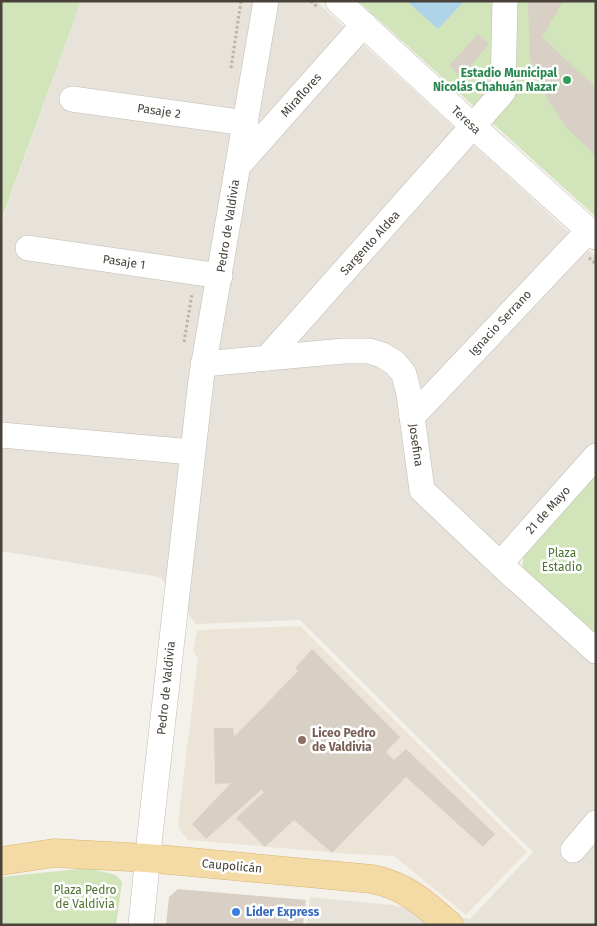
<svg xmlns="http://www.w3.org/2000/svg" width="597" height="926" font-family="'Fira Sans',sans-serif">
	<style>
		.residential { fill: #e7e3da }
		.education { fill: #ece5d7 }
		.green { fill: #d2e4b9 }
		.water { fill: #afd4ea }
		.building { fill: #d8cfc5 }
		.lines { fill: none; stroke-linecap: round; stroke-linejoin: round }
		.minor-casing { stroke: #c2bbb2; stroke-width: 26 }
		.major-casing { stroke: #d8b675; stroke-width: 29 }
		.path { stroke: #bfb3a1; stroke-width: 3; stroke-dasharray: 2.5 2.5; stroke-linecap: butt }
		.minor { stroke: #fff; stroke-width: 25 }
		.major { stroke: #f4daa4; stroke-width: 28 }
		.leisure-dot { fill: #2e9e5b; stroke: #fff; stroke-width: 2 }
		.education-dot { fill: #8d6e63; stroke: #fff; stroke-width: 2 }
		.shop-dot { fill: #3f7fe0; stroke: #fff; stroke-width: 2 }
		.labels { text-anchor: middle; stroke-width: 5; stroke-linejoin: round; paint-order: stroke }
		.leisure-label { font-size: 12px; font-weight: bold; fill: #27864d; stroke: #fff; text-anchor: end }
		.street-label { font-size: 12px; fill: #48423a; stroke: #fff }
		.park-label { font-size: 12px; fill: #4e7432; stroke: #fff }
		.education-label { font-size: 12px; font-weight: bold; fill: #785e54; stroke: #fff; text-anchor: start }
		.shop-label { font-size: 12px; font-weight: bold; fill: #366cbe; stroke: #fff; text-anchor: start }
	</style>
	<rect width="100%" height="100%" fill="#f4f1eb"/>
	<!-- residential -->
	<path class="residential" d="M81 1H316L596 257V445L490 564 596 660V925H307L310 897 391 905 470 919 533 852 300 620 196 624 160 577 1 551V223Z"/>
	<!-- education -->
	<path class="education" d="M300 626 527 852 466 915 394 856 351 854 188 840 179 829 178 822 198 658 193 651 197 630Z"/>
	<!-- green -->
	<g class="green">
		<path d="M1 1H81L1 221Z"/>
		<path d="M358 1H596V217Z"/>
		<path d="M596 474V638L522 571 524 551Z"/>
		<path d="M88 868 116 875 122 882 116 925H1V877Z"/>
	</g>
	<!-- water -->
	<path class="water" d="M407 1H464L438 29Z"/>
	<!-- building -->
	<g class="building">
		<path d="M528 1H563L542 37 596 88V156L567 128 548 100 530 59Z"/>
		<path d="M478 34 489 44 461 77 449 66Z"/>
		<path d="M312 649 400 737 386 752 394 760 406 749 495 834 483 847 406 777 332 853 294 820 265 847 236 818 264 792 261 790 206 839 192 824 231 783 215 784 214 728H233L234 737 298 671 295 668Z"/>
		<path d="M178 889 306 900 303 925H166L169 897Z"/>
	</g>
	<g class="lines">
		<!-- minor casing -->
		<g class="minor-casing">
			<g id="minor">
				<path d="M338 1 474 127 596 237"/>
				<path d="M72 99 246 123"/>
				<path d="M238 166 364 24"/>
				<path d="M28 248 220 276"/>
				<path d="M267 358 503 92 505 1"/>
				<path d="M203 364 344 351H369L382 355 395 363 404 374 409 394 422 490 500 564 596 651"/>
				<path d="M412 417 589 230"/>
				<path d="M1 435 192 452"/>
				<path d="M500 564 596 456"/>
				<path d="M573 850 596 823"/>
				<path d="M141 925 150 835 201 380 266 1"/>
			</g>
		</g>
		<!-- major casing -->
		<g class="major-casing">
			<path id="major" d="M1 861 54 853 147 858 372 879C406 886 424 903 449 925"/>
		</g>
		<!-- path -->
		<g class="path">
			<path d="M311 1 318 8"/>
			<path d="M231 68 241 1"/>
			<path d="M589 258 596 264"/>
			<path d="M184 342 192 294"/>
		</g>
		<!-- minor -->
		<use href="#minor" class="minor"/>
		<!-- major -->
		<use href="#major" class="major"/>
	</g>
	<!-- markers -->
	<circle class="leisure-dot" cx="567" cy="80" r="5"/>
	<circle class="education-dot" cx="302" cy="740" r="5"/>
	<circle class="shop-dot" cx="236" cy="912" r="5"/>
	<g class="labels">
		<!-- leisure labels -->
		<g class="leisure-label">
			<text x="557" y="77">Estadio Municipal<tspan x="557" dy="14">Nicolás Chahuán Nazar</tspan></text>
		</g>
		<!-- street labels -->
		<g class="street-label">
			<text transform="translate(301 95) rotate(-48)" y="4">Miraflores</text>
			<text transform="translate(159 111) rotate(8)" y="4">Pasaje 2</text>
			<text transform="translate(466 120) rotate(43)" y="4">Teresa</text>
			<text transform="translate(228 226) rotate(-81)" y="4">Pedro de Valdivia</text>
			<text transform="translate(370 243) rotate(-48)" y="4">Sargento Aldea</text>
			<text transform="translate(124 262) rotate(8)" y="4">Pasaje 1</text>
			<text transform="translate(500 323) rotate(-47)" y="4">Ignacio Serrano</text>
			<text transform="translate(416 445) rotate(82)" y="4">Josefina</text>
			<text transform="translate(548 510) rotate(-48)" y="4">21 de Mayo</text>
			<text transform="translate(166 688) rotate(-84)" y="4">Pedro de Valdivia</text>
			<text transform="translate(232 866) rotate(5)" y="4">Caupolicán</text>
		</g>
		<!-- park labels -->
		<g class="park-label">
			<text x="562" y="557">Plaza<tspan x="562" dy="14">Estadio</tspan></text>
			<text x="85" y="894">Plaza Pedro<tspan x="85" dy="14">de Valdivia</tspan></text>
		</g>
		<!-- education labels -->
		<g class="education-label">
			<text x="312" y="737">Liceo Pedro<tspan x="312" dy="14">de Valdivia</tspan></text>
		</g>
		<!-- shop labels -->
		<g class="shop-label">
			<text x="246" y="916">Lider Express</text>
		</g>
	</g>
	<!-- border -->
	<rect width="597" height="926" fill="none" stroke="#48423a" stroke-width="5"/>
</svg>
